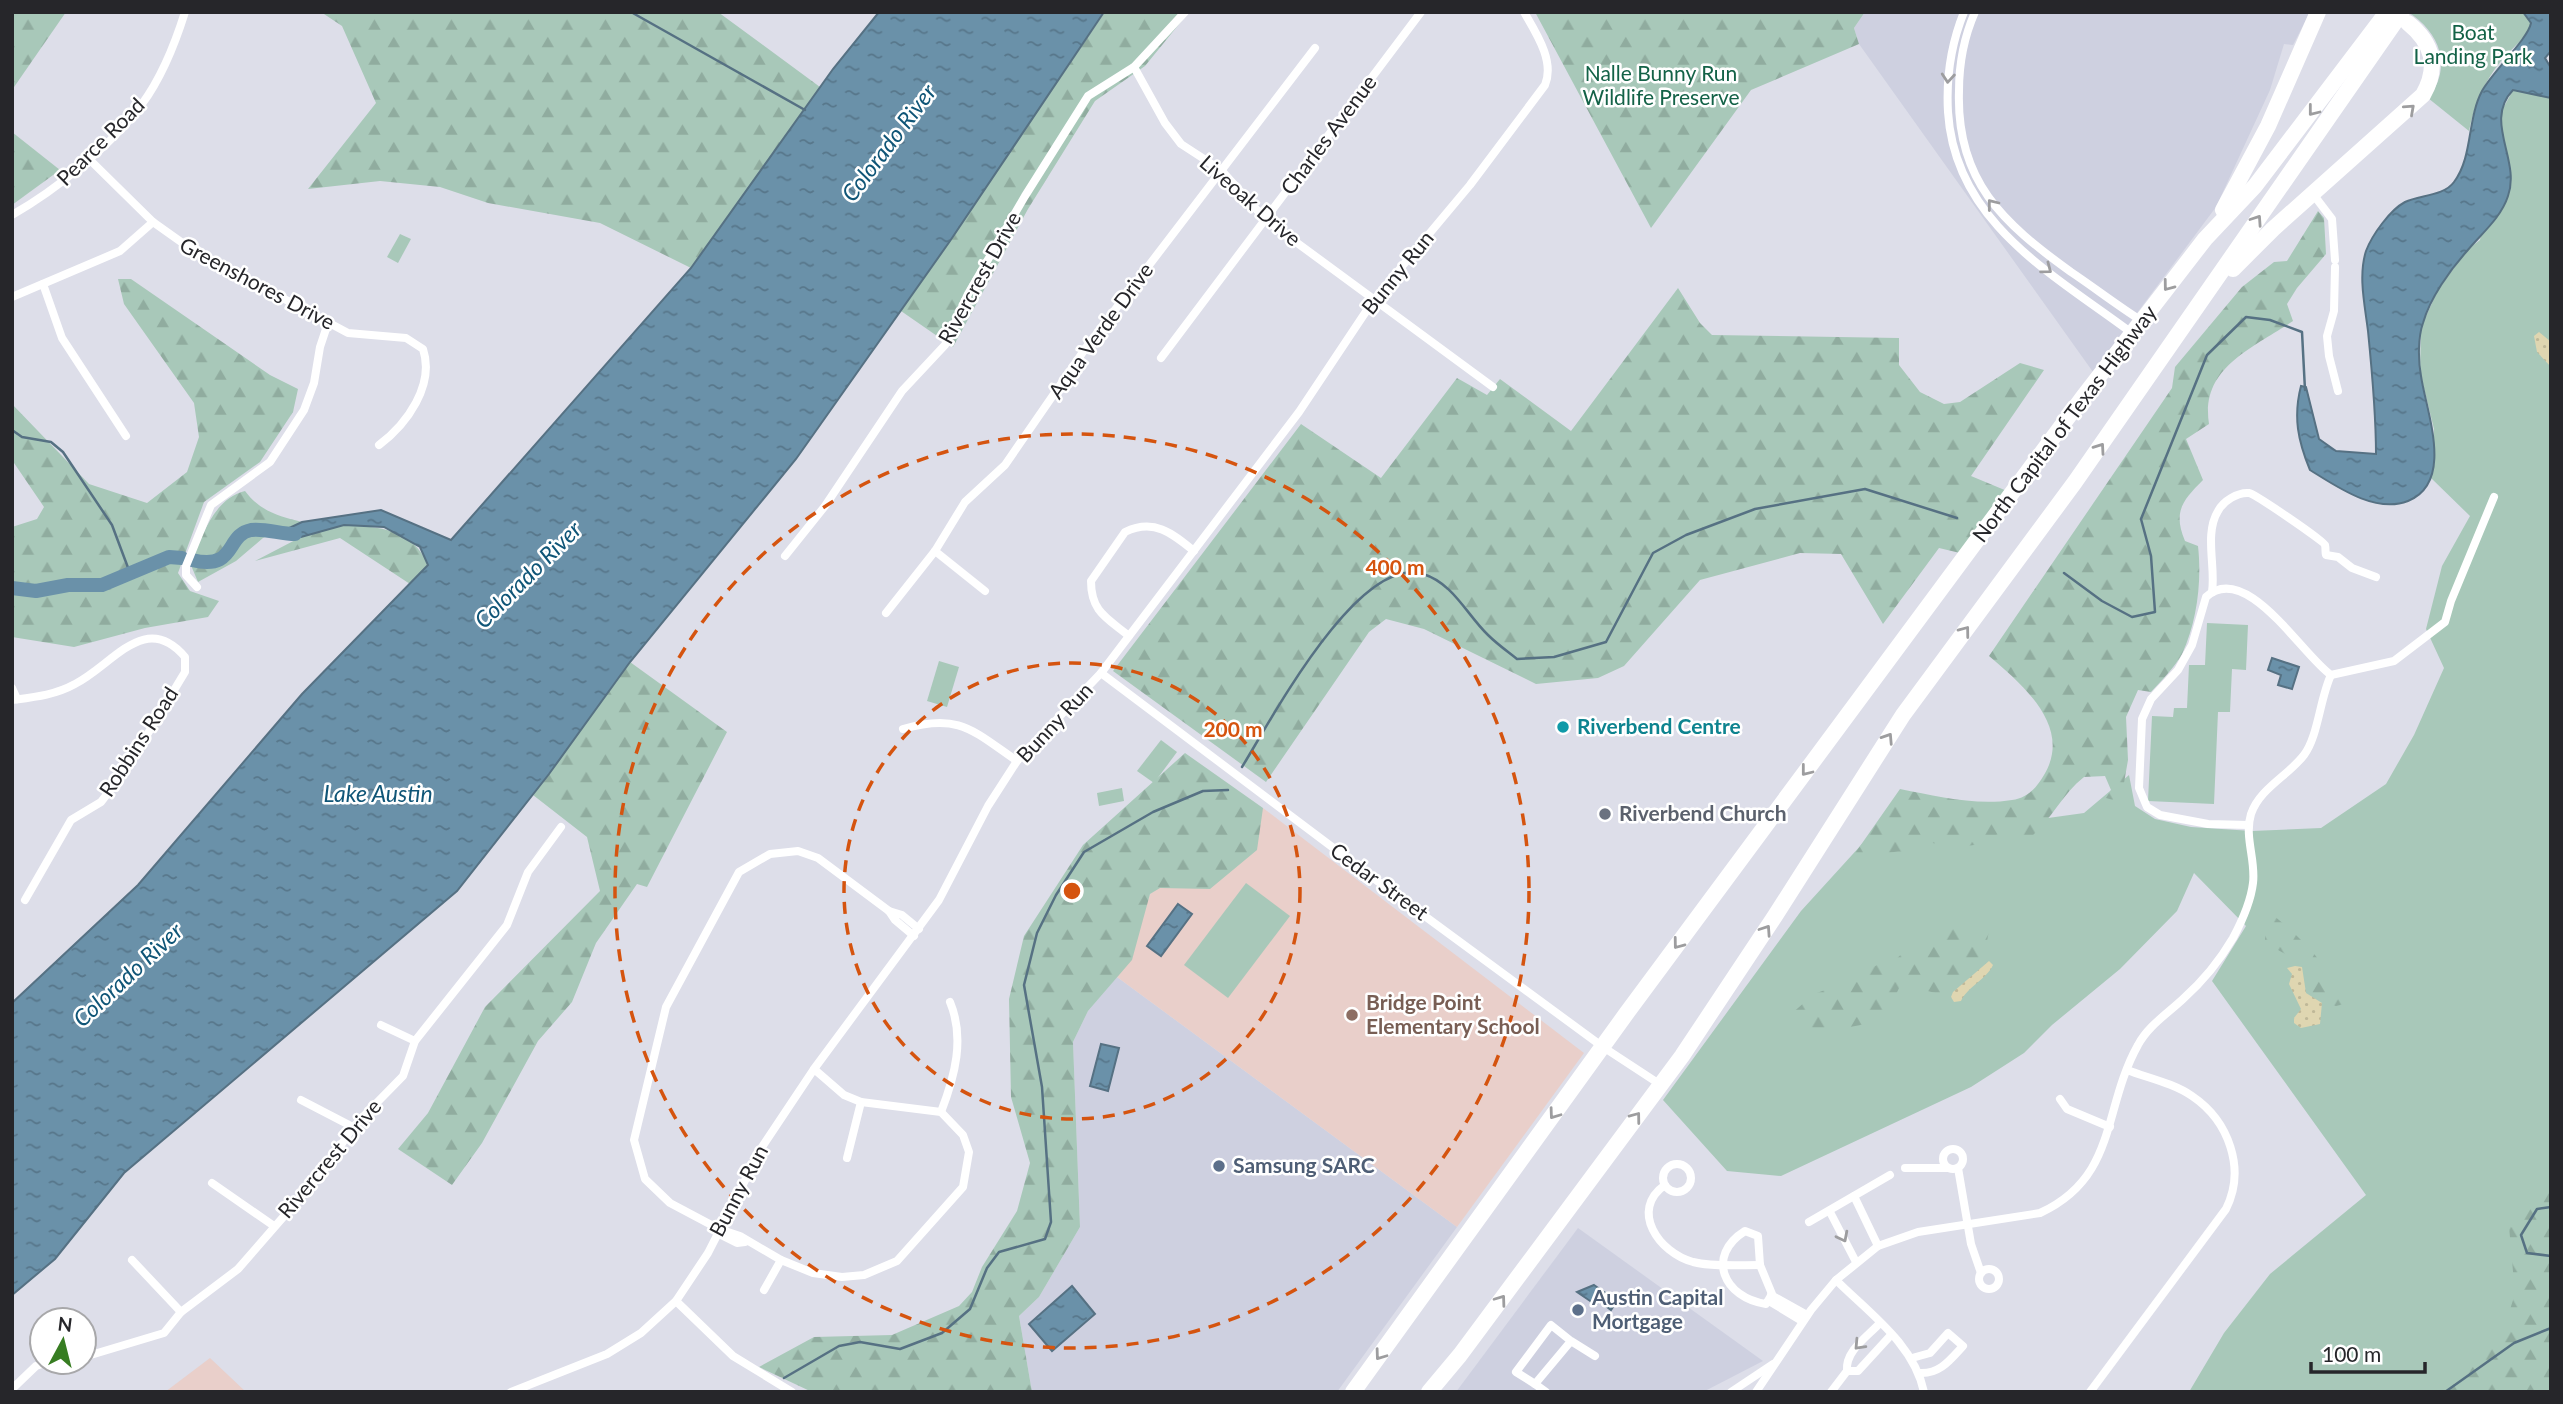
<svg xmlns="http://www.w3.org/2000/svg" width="2563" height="1404" font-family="Lato,sans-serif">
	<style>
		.built { fill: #ced0e0 }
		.education { fill: #e9cfca }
		.green { fill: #a8c8b9 }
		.forest { fill: url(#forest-firs) }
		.sand { fill: url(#sand-dots) }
		.water { fill: url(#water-ripples); stroke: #567183; stroke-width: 2 }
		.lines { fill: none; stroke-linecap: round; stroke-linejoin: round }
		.stream { stroke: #567183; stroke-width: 2.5 }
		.river { stroke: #6a91a9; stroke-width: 14 }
		.street { stroke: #fff; stroke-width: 8 }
		.highway { stroke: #fff; stroke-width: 16 }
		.oneway { stroke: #9d9d9f }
		.ring { fill: none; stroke: #d5540f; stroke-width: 3.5; stroke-dasharray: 12 9 }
		.culture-dot { fill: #0f9aa8; stroke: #fff; stroke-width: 2.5 }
		.worship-dot { fill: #6b7280; stroke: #fff; stroke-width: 2.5 }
		.education-dot { fill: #8d6e63; stroke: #fff; stroke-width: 2.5 }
		.service-dot { fill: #5c6f8a; stroke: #fff; stroke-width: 2.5 }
		.labels { text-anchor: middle; stroke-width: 5; stroke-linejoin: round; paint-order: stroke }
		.park-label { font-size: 21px; fill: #136247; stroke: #fff }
		.street-label { font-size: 21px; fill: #26262a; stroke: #fff }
		.culture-label { font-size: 21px; font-weight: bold; fill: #0d838f; stroke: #fff; text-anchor: start }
		.worship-label { font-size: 21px; font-weight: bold; fill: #5b616d; stroke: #fff; text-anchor: start }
		.education-label { font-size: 21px; font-weight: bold; fill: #785e54; stroke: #fff; text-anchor: start }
		.service-label { font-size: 21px; font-weight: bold; fill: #4e5e75; stroke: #fff; text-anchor: start }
		.water-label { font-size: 23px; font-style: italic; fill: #0f5577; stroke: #fff }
		.centre { fill: #d5540f; stroke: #fff; stroke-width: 3.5 }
		.ring-label { font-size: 21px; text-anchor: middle; font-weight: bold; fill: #d5540f; stroke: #fff; stroke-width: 5; stroke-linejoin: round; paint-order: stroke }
	</style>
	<defs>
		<pattern id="forest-firs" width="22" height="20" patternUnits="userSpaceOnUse" patternTransform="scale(1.75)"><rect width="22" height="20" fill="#a8c8b9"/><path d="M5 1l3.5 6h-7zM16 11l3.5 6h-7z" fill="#90ac9f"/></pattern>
		<pattern id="sand-dots" width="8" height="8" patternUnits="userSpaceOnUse" patternTransform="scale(1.75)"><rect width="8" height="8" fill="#dfd6b1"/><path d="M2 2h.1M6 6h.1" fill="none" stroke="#bfb898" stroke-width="1.8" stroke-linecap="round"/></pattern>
		<pattern id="water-ripples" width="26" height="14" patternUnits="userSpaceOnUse" patternTransform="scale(1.75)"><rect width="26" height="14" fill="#6a91a9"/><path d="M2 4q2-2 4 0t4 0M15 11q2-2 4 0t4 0" fill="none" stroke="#57768a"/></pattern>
	</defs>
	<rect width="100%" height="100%" fill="#dddee9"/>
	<!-- built -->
	<g class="built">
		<path d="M1865 12H2310L2293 45 2284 44 2270 90 2216 207 2093 372 1859 44 1854 28Z"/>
		<path d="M1117 977 1457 1227 1337 1392H1032L1019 1316 1039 1297 1080 1227 1073 1042 1088 1011Z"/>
		<path d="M1578 1228 1763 1361 1703 1392H1456Z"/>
	</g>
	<!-- education -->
	<g class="education">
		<path d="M1263 808 1584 1053 1457 1227 1117 977 1150 894Z"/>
		<path d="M210 1358 246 1392H165Z"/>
	</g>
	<!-- green -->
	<g class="green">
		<path d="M2408 12H2523L2531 23C2527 39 2511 48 2501 61 2484 82 2474 105 2469 131L2428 98C2453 68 2440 32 2408 12Z"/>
		<path d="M2513 90 2551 98V1333L2507 1392H2189L2224 1333 2270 1274 2366 1195 2212 981 2246 926 2194 873 2177 911 2120 969 2052 1025 2024 1053 1971 1087 1781 1176 1727 1171 1663 1100 1801 911 1862 844 2084 813 2129 775 2135 806 2155 819 2191 827 2252 831 2321 828 2386 784 2414 735 2444 668 2426 629 2442 566 2470 516 2431 478 2434 429 2420 372 2421 327 2438 290 2467 250 2480 240 2500 114Z"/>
		<path d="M400 234 411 239 398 263 387 257Z"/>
		<path d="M2207 623 2248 625 2246 670 2232 669 2230 712H2218L2214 804 2148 801 2152 716 2173 717 2174 708H2187L2189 665H2205Z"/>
		<path d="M939 661 959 667 947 707 927 701Z"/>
		<path d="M1161 740 1177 752 1154 783 1137 771Z"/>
		<path d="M1122 788 1124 801 1099 806 1097 793Z"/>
		<path d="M1246 883 1290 916 1228 998 1184 965Z"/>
	</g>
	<!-- forest -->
	<g class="forest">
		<path d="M12 12H66L12 90Z"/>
		<path d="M321 12H718L820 87 691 268 600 223 488 203 440 187 380 181 308 189 376 103 342 26Z"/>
		<path d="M1105 12H1189L1145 66 1095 101 1028 209 953 347 901 311Z"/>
		<path d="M1535 12H1865L1854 28 1859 44 1751 90 1651 228Z"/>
		<path d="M12 132 60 170 12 205Z"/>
		<path d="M2318 211 2324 218 2326 254 2297 288 2287 304 2293 321C2254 348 2200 367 2209 424L2186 439 2203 480C2182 501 2173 512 2185 541L2198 546C2202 581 2197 622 2182 654 2174 668 2162 680 2151 692L2138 690 2126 717 2128 760 2124 783 2113 800 2106 798 2111 790 2105 776 2084 777C2061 795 2050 823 2027 840 2014 832 2001 832 1987 838V843L1947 849 1940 844 1924 842 1918 852C1910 852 1902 851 1894 852 1873 855 1857 873 1837 879L1900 789C1936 796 1976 806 2012 800 2028 798 2037 787 2044 775 2073 727 2023 685 1989 656L2172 388 2175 367 2242 287 2274 262 2287 261Z"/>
		<path d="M118 279H131L270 375 298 389 293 412 260 462 204 502 178 573 190 591 219 601 208 617 145 628 74 647 12 637V527L37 519 44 507 12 460V404L89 484 147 503 187 472 199 437 194 403 124 304Z"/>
		<path d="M1678 288 1700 323 1712 335 1899 338V365L1920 392 1944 404 1960 402 2020 363 2044 370 1971 476 2007 491 1960 553 1939 548 1883 624 1841 554 1800 553 1700 580 1624 666 1598 678 1536 684 1424 629 1386 619 1369 632 1266 782 1113 671 1301 424 1381 478 1457 378 1487 395 1500 379 1571 431Z"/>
		<path d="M245 491C260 511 278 516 302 522L263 538 236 561 198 582 190 563C203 536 213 499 245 491Z"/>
		<path d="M344 525C380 527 412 528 428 565L410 584 340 538 255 561 301 537Z"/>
		<path d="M630 662 727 732 647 887 637 884 596 943 572 1002 538 1041 482 1143 452 1185 398 1149 428 1113 485 1007 600 891 587 837 533 795Z"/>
		<path d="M1185 753 1263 808 1257 850 1210 889 1160 888 1150 894 1132 960 1088 1011 1073 1042 1080 1227 1039 1297 1019 1316 1032 1392H812L759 1367 814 1337 892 1335 959 1306 972 1292 982 1267 1017 1211 1030 1163 1011 1097 1009 999 1024 936 1083 845Z"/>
		<path d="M2266 909C2303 940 2325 959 2344 1004L2336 1006C2302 996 2314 988 2302 963L2278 950 2264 951 2261 946 2265 940Z"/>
		<path d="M1972 926 1989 929C1985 964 1971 975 1943 995L1901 984 1885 1017C1864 1027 1802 1039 1790 1015L1814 994 1825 990 1851 991 1855 982 1864 980 1868 970 1886 960H1895L1915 942 1935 939 1948 928Z"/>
		<path d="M2551 1186V1392H2429L2449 1368 2503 1331 2515 1294 2509 1226 2525 1214 2540 1192Z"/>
	</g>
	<!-- sand -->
	<g class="sand">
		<path d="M2539 332 2551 342V367L2537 352 2534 336Z"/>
		<path d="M1989 961 1993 965C1986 980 1968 986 1961 1001L1954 1002 1951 997 1953 992Z"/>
		<path d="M2295 966 2302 967 2306 993 2322 1003 2320 1024 2301 1028 2294 1023V1018L2301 1009 2289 984 2292 974 2287 968Z"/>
	</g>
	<!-- water -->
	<g class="water">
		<path d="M879 12H1104L950 241 796 459 630 662 549 774 457 891 124 1173 55 1259 12 1295V1003L138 885 302 694 428 565 420 547 384 527 344 525 301 537 274 535 302 522 381 510 451 540 691 268 833 69Z"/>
		<path d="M2523 12H2551V51L2545 58 2551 68V98L2513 90C2483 121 2521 160 2508 196 2501 218 2481 234 2467 251 2450 270 2430 298 2423 323 2418 337 2418 360 2421 376 2426 411 2455 482 2408 501 2375 514 2336 486 2310 470 2298 441 2293 417 2301 386L2306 387 2319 439 2336 451 2376 454C2376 413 2372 371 2368 331 2365 306 2358 276 2366 251 2372 235 2390 210 2405 202 2420 195 2444 196 2454 182 2473 157 2467 119 2482 91 2493 71 2528 39 2531 23Z"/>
		<path d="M2272 658 2299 667 2292 689 2278 685 2281 675 2268 670Z"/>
		<path d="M1178 904 1192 914 1161 956 1147 946Z"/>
		<path d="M1101 1044 1119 1048 1108 1091 1090 1086Z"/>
		<path d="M1594 1285 1617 1301 1611 1310 1599 1301 1596 1305 1577 1292Z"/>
		<path d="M1072 1286 1095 1314 1052 1351 1029 1324Z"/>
	</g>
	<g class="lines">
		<!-- stream -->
		<g class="stream">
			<path d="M631 12 805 110"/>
			<path d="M12 430 22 437 51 442 63 452 112 525 130 573"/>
			<path d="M2064 573 2102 601 2132 617 2155 612 2151 556 2141 519 2207 355 2246 317 2270 320 2302 332 2305 390"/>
			<path d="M1242 767C1270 722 1358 554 1423 574 1453 583 1467 615 1488 635 1497 644 1507 651 1517 659L1554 657 1606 642 1653 553 1686 535 1755 509 1865 489 1957 518"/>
			<path d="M2551 1207 2537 1209 2521 1235 2527 1253 2551 1256"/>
			<path d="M784 1378 839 1346 860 1342 900 1349 942 1333 970 1309 987 1268 999 1252 1045 1239 1051 1222 1042 1087 1024 985 1037 933 1056 895 1084 852 1153 812 1203 791 1228 790"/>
			<path d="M2445 1392 2514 1343 2551 1328"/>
		</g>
		<!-- river -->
		<g class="river">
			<path d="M192 560C237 571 225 535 251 530 264 528 281 534 295 534"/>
			<path d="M12 588 36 591 68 585H102L169 557 182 558"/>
		</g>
		<!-- street -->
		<g class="street">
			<path d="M1964 12C1951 44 1946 77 1948 112 1955 223 2053 274 2133 334"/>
			<path d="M1975 12C1964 37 1959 64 1959 91 1956 181 2003 223 2071 272 2095 288 2118 306 2142 321"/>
			<path d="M1134 67 1165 123 1181 144 1221 170 1266 220 1493 387"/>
			<path d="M89 159 153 222 191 249 348 333 406 338 423 349C435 385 407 424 379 445"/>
			<path d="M2313 194 2332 219 2335 260"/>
			<path d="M12 215C56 190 112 145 142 104 162 77 175 44 185 12"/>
			<path d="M2335 267 2334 311 2327 336 2329 356 2338 391"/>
			<path d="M43 284 62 338 126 436"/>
			<path d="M12 297 120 251 153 222"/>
			<path d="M1161 358 1421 12"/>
			<path d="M935 551 985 591"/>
			<path d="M785 556 825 506 902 391 945 345 968 294 1025 196 1088 96 1134 67 1185 12"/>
			<path d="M197 587 186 575V566L211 505 270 462 304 410 314 383 320 347 328 323"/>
			<path d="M2212 592C2216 567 2204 534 2218 511 2223 501 2238 492 2249 493 2255 494 2324 541 2325 545 2326 549 2325 552 2326 555L2338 557 2352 568 2376 577"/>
			<path d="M886 613 935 551 965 502 1005 465 1085 349 1315 48"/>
			<path d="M1129 636C1107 618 1091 612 1091 581L1125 532C1154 518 1172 533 1194 551"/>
			<path d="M1101 673 1388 889 1603 1047 1661 1085"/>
			<path d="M12 688 17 699"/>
			<path d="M12 700C35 697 55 695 75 684 113 665 145 610 185 657V672L127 768 101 802 71 820 25 900"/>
			<path d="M903 729C959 713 972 730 1017 761"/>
			<path d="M2249 825 2208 824 2160 815 2147 807 2139 788 2142 719 2151 699 2178 670 2192 645 2206 597C2246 560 2302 655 2331 675L2394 661 2445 622 2451 601 2494 497"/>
			<path d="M889 911 902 915 919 929"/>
			<path d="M381 1025 415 1041"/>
			<path d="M814 1069 844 1095 861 1102 941 1112 963 1135 969 1152 963 1187 897 1261 864 1275 842 1277 813 1273 781 1260 740 1236 719 1229 670 1203 645 1179 634 1140 666 1007 739 872 770 854 798 851 818 858 889 911 895 920 914 936"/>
			<path d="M2060 1099 2067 1109 2110 1127"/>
			<path d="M301 1100 353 1127"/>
			<path d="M941 1112C955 1076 965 1038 950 1002"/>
			<circle cx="1953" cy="1159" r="10"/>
			<path d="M847 1158 861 1102"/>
			<circle cx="1677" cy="1178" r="14"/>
			<path d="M1905 1168H1948"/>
			<path d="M1958 1168 1971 1244 1981 1273"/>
			<path d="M212 1183 274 1226"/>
			<path d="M1665 1185C1629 1210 1659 1253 1693 1262 1714 1267 1738 1265 1760 1265"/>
			<path d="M1854 1196 1878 1246"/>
			<path d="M1830 1212 1856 1262"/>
			<path d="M1809 1222 1890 1175"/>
			<path d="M719 1229 721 1235 737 1243 745 1242"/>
			<path d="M1745 1231 1758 1236 1760 1265 1772 1294 1766 1304C1724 1298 1705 1256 1745 1231Z"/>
			<path d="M132 1260 181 1312"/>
			<circle cx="1989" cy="1279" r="10"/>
			<path d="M1836 1280C1869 1313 1914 1344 1924 1392"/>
			<path d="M764 1290 781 1260"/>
			<path d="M1771 1295 1807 1315"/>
			<path d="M676 1301 733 1356 792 1392"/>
			<path d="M1769 1301 1802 1321"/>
			<path d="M1571 1341 1551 1325 1516 1372 1535 1384 1571 1341 1595 1356"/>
			<path d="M84 1357 164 1333 181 1312 238 1269 325 1169 353 1127 403 1076 415 1041 507 925 528 872 561 827"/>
			<path d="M1912 1358 1930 1353 1948 1333 1963 1346C1950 1360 1940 1374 1920 1373"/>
			<path d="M1847 1371H1858L1891 1335"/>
			<path d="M1535 1384 1546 1392"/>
			<path d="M12 1389 36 1366 48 1362"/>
			<path d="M511 1392 607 1354 641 1333 676 1301 708 1253 762 1147 814 1069 939 900 988 806 1017 761 1101 673 1299 412 1373 301 1470 185 1545 85C1555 61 1536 33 1524 12"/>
			<path d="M1731 1392 1773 1364"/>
			<path d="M1756 1392 1811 1310 1836 1280 1878 1246 1918 1232 2040 1213C2118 1177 2102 1109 2138 1045 2148 1026 2167 1014 2183 999 2203 981 2219 962 2233 938 2241 923 2251 900 2253 883 2256 860 2244 837 2251 814 2260 788 2288 776 2304 755 2318 737 2320 698 2331 675"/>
			<path d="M1831 1392 1847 1371C1845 1351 1867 1337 1880 1323"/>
			<path d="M2090 1392 2226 1209C2246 1169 2229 1121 2192 1096 2173 1083 2148 1078 2127 1070"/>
		</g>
		<!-- highway -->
		<g class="highway">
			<path d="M2223 210 2268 126 2318 12"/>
			<path d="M2233 269 2273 229 2423 95C2439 67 2433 43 2408 23"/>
			<path d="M1353 1392 1626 1014 2083 397 2205 239 2255 186 2387 12"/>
			<path d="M1429 1392 1460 1355 1682 1056 1775 916 1903 715 2075 482 2402 12"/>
		</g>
	</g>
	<!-- one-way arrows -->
	<defs><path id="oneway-chevron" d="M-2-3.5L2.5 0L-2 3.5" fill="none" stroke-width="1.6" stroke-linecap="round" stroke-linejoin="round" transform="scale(1.75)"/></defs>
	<g class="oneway">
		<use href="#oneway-chevron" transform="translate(1948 78) rotate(95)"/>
		<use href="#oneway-chevron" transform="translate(2410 109) rotate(-42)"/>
		<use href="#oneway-chevron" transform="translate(2313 111) rotate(128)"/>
		<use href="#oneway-chevron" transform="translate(1992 204) rotate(-128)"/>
		<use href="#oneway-chevron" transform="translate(2257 220) rotate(-56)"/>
		<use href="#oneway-chevron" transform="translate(2047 269) rotate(37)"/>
		<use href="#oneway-chevron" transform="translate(2168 286) rotate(127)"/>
		<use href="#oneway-chevron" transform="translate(2100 448) rotate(-55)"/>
		<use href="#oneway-chevron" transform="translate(1965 631) rotate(-53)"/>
		<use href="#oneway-chevron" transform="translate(1888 738) rotate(-57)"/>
		<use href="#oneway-chevron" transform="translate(1806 771) rotate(128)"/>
		<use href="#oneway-chevron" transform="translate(1766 930) rotate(-56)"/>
		<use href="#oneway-chevron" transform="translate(1678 944) rotate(127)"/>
		<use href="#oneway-chevron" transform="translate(1554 1114) rotate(126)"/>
		<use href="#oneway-chevron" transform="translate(1636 1117) rotate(-53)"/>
		<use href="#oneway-chevron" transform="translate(1843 1237) rotate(63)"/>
		<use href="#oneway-chevron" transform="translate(1501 1300) rotate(-54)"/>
		<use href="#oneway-chevron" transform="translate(1859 1345) rotate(133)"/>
		<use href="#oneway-chevron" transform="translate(1380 1355) rotate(126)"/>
	</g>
	<!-- distance rings -->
	<g class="ring">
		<circle cx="1072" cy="891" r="228"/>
		<circle cx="1072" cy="891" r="457"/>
	</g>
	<!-- markers -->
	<circle class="culture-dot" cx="1563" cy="727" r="7"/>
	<circle class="worship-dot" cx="1605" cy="814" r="7"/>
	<circle class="education-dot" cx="1352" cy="1015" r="7"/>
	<g class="service-dot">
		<circle cx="1219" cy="1166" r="7"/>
		<circle cx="1578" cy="1310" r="7"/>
	</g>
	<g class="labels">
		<!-- park labels -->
		<g class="park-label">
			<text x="2473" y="40">Boat<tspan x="2473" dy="24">Landing Park</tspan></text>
			<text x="1661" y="81">Nalle Bunny Run<tspan x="1661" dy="24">Wildlife Preserve</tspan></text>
		</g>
		<!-- street labels -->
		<g class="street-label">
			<text transform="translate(1329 135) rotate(-53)" y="7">Charles Avenue</text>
			<text transform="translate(101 142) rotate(-45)" y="7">Pearce Road</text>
			<text transform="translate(1250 201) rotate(41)" y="7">Liveoak Drive</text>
			<text transform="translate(1398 273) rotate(-51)" y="7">Bunny Run</text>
			<text transform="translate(980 278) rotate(-61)" y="7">Rivercrest Drive</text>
			<text transform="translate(257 284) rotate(28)" y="7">Greenshores Drive</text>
			<text transform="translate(1101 331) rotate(-54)" y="7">Aqua Verde Drive</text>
			<text transform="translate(2065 424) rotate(-53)" y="7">North Capital of Texas Highway</text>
			<text transform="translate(1055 723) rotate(-47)" y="7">Bunny Run</text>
			<text transform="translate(139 742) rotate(-57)" y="7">Robbins Road</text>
			<text transform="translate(1379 882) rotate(36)" y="7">Cedar Street</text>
			<text transform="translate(330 1159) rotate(-50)" y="7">Rivercrest Drive</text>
			<text transform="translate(739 1191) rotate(-62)" y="7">Bunny Run</text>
		</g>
		<!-- culture labels -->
		<g class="culture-label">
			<text x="1577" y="734">Riverbend Centre</text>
		</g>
		<!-- worship labels -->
		<g class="worship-label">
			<text x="1619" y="821">Riverbend Church</text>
		</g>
		<!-- education labels -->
		<g class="education-label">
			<text x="1366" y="1010">Bridge Point<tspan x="1366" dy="24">Elementary School</tspan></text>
		</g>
		<!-- service labels -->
		<g class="service-label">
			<text x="1233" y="1173">Samsung SARC</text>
			<text x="1592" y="1305">Austin Capital<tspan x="1592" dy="24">Mortgage</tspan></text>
		</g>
		<!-- water labels -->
		<g class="water-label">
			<text transform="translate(889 143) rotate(-53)" y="8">Colorado River</text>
			<text transform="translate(528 575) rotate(-45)" y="8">Colorado River</text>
			<text x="378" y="802">Lake Austin</text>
			<text transform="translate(128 975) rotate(-43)" y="8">Colorado River</text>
		</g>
	</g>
	<circle cx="1072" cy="891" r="10" class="centre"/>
	<g class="ring-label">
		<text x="1395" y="575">400 m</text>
		<text x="1233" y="737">200 m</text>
	</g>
	<!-- border -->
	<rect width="2563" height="1404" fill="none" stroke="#26262a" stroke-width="28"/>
	<!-- north arrow -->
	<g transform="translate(63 1341) rotate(7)"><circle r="33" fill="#ffffff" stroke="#a8a8aa" stroke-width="2"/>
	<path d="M0-5L12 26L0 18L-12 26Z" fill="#377d22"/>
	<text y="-10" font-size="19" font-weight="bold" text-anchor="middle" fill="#26262a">N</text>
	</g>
	<!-- scale -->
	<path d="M2311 1362v10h114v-10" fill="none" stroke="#26262a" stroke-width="3.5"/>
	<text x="2322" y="1362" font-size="21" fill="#26262a" stroke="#ffffff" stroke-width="5" paint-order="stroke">100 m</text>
</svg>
